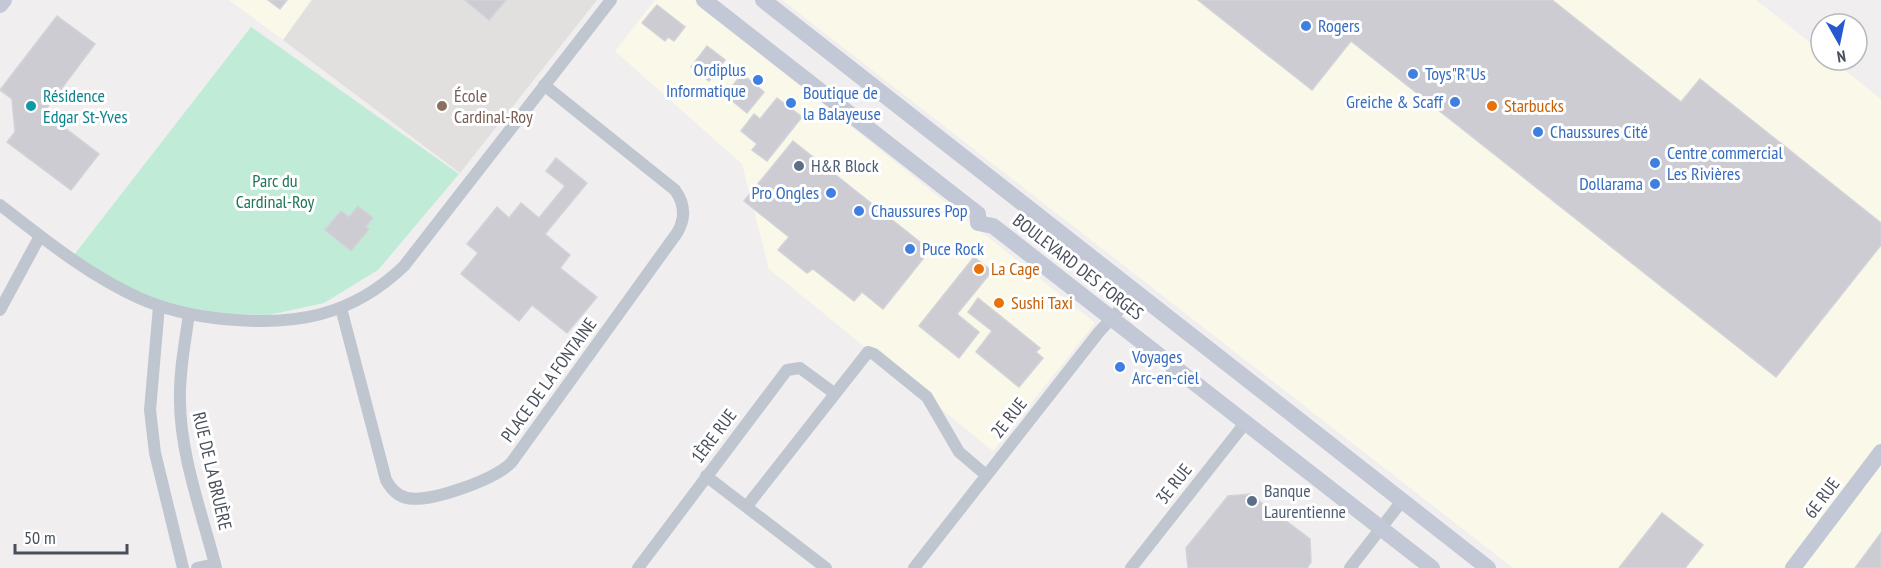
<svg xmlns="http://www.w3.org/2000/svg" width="1881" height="568" font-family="'PT Sans Narrow',sans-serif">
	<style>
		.commercial { fill: #faf8e8 }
		.education { fill: #e1e0df }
		.park { fill: #c0ebd7 }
		.building { fill: #ccccd2; stroke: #d2d3d9; stroke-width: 1.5 }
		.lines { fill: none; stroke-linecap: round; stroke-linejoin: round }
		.street { stroke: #c0c6cf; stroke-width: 12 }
		.secondary { stroke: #c2c8d5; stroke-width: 16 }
		.shop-dot { fill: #3f7fe0; stroke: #fff; stroke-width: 2 }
		.culture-dot { fill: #0f9aa8; stroke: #fff; stroke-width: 2 }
		.education-dot { fill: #8d6e63; stroke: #fff; stroke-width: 2 }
		.food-dot { fill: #e8710a; stroke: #fff; stroke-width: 2 }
		.service-dot { fill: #5c6f8a; stroke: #fff; stroke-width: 2 }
		.labels { text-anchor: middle; stroke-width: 6; stroke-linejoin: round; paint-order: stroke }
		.shop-label { font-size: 18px; fill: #366cbe; stroke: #fff; text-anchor: start }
		.culture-label { font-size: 18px; fill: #0d838f; stroke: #fff; text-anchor: start }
		.education-label { font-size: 18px; fill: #785e54; stroke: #fff; text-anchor: start }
		.food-label { font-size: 18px; fill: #c56008; stroke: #fff; text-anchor: start }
		.service-label { font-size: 18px; fill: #4e5e75; stroke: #fff; text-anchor: start }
		.park-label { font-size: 18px; fill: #1f7557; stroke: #fff }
		.street-label { font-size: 18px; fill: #484e5a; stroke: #fff }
	</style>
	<rect width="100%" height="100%" fill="#f0eeee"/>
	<!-- commercial -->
	<g class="commercial">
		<path d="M229 0H311L283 40Z"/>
		<path d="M655 0H694L1095 323 993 451 769 269 742 164 615 51Z"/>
		<path d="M782 0H1756L1821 51V60H1832L1881 99V568H1513Z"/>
	</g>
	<!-- education -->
	<path class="education" d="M312 0H597L460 173 283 40Z"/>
	<!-- park -->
	<path class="park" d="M251 27 459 174 378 270 324 303 269 315 177 313 150 301 74 255Z"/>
	<!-- building -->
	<g class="building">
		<path d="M268 0H287L280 9Z"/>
		<path d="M465 0H506L489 20Z"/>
		<path d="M1198 0H1552L1681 102 1700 79 1881 223V245L1776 377 1351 41 1312 90Z"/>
		<path d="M657 5 685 27 674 41 668 37 665 41 642 23Z"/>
		<path d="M57 16 95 44 44 112 99 154 71 190 7 142 15 132 12 99 0 90Z"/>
		<path d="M707 46 725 60 709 81 691 67Z"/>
		<path d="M742 74 764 92 747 113 725 95Z"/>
		<path d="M777 98 802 117 767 161 752 150 757 144 741 131 754 114 760 119Z"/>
		<path d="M793 141 930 250 883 309 862 292 854 301 813 269 807 273 778 250 789 237 744 201Z"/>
		<path d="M556 158 587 183 545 234 570 255 560 268 597 297 567 333 532 305 519 321 461 274 478 253 467 244 497 207 509 218 521 203 539 218 565 186 546 171Z"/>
		<path d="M358 206 373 218 366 226 369 229 351 251 325 230 341 211 349 217Z"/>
		<path d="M974 257 992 271 957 314 979 332 959 358 919 326Z"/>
		<path d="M978 298 1040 348 1036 352 1043 358 1019 387 976 352 992 331 968 312Z"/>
		<path d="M1250 494 1310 539 1311 562 1307 568H1188L1186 548 1228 496Z"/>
		<path d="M1662 513 1703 545 1685 568H1619Z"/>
		<path d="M1881 533V568H1855Z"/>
	</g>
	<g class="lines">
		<!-- street -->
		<g class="street">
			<path d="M0 205C44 239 88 275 139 298 166 310 194 316 223 319 294 326 351 317 404 266L611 0"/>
			<path d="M159 306 150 410 155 453 183 568"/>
			<path d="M341 308 386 480C391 489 397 496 407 498 430 503 493 480 511 463L677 233C686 218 685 204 675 190L544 85"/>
			<path d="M0 310 40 236"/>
			<path d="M189 314C185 343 179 372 180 401 180 455 203 516 216 568"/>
			<path d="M706 476 826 568"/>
			<path d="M747 506 868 352 874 354 927 397 959 452 986 475"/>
			<path d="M197 568 215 564"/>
			<path d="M638 568 787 370 800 368 834 393"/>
			<path d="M914 568 1099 332 1136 292"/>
			<path d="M1131 568 1246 422"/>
			<path d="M1350 568 1402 501"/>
		</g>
		<!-- secondary -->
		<g class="secondary">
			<path d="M704 0 978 214V223L993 226 1432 568"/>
			<path d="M763 0 1488 568"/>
			<path d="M0 5 4 0"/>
			<path d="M1793 568 1881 452"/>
		</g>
	</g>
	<!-- markers -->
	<g class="shop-dot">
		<circle cx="1306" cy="26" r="6"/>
		<circle cx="1413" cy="74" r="6"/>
		<circle cx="758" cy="80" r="6"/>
		<circle cx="1455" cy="102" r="6"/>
		<circle cx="791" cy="103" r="6"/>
		<circle cx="1538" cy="132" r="6"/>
		<circle cx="1655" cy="163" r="6"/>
		<circle cx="1655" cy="184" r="6"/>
		<circle cx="831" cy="193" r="6"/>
		<circle cx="859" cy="211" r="6"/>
		<circle cx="910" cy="249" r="6"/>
		<circle cx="1120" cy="367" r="6"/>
	</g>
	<circle class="culture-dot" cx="31" cy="106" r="6"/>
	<circle class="education-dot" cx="442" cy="106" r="6"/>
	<g class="food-dot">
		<circle cx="1492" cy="106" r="6"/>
		<circle cx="979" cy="269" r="6"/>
		<circle cx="999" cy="303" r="6"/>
	</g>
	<g class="service-dot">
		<circle cx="799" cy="166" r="6"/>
		<circle cx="1252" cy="501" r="6"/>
	</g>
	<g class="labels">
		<!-- shop labels -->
		<g class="shop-label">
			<text x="1318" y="32">Rogers</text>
			<text x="746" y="76" text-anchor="end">Ordiplus<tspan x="746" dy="21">Informatique</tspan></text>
			<text x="1425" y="80">Toys"R"Us</text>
			<text x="803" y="99">Boutique de<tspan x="803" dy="21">la Balayeuse</tspan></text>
			<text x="1443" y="108" text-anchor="end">Greiche &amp; Scaff</text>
			<text x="1550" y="138">Chaussures Cité</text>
			<text x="1667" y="159">Centre commercial<tspan x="1667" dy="21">Les Rivières</tspan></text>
			<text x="1643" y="190" text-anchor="end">Dollarama</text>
			<text x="819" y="199" text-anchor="end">Pro Ongles</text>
			<text x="871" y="217">Chaussures Pop</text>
			<text x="922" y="255">Puce Rock</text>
			<text x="1132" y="363">Voyages<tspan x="1132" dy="21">Arc-en-ciel</tspan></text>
		</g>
		<!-- culture labels -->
		<g class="culture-label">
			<text x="43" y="102">Résidence<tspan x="43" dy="21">Edgar St-Yves</tspan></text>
		</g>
		<!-- education labels -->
		<g class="education-label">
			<text x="454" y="102">École<tspan x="454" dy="21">Cardinal-Roy</tspan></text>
		</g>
		<!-- food labels -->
		<g class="food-label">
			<text x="1504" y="112">Starbucks</text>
			<text x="991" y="275">La Cage</text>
			<text x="1011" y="309">Sushi Taxi</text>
		</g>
		<!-- service labels -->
		<g class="service-label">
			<text x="811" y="172">H&amp;R Block</text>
			<text x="1264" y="497">Banque<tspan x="1264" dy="21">Laurentienne</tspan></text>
		</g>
		<!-- park labels -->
		<g class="park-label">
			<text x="275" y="187">Parc du<tspan x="275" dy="21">Cardinal-Roy</tspan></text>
		</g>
		<!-- street labels -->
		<g class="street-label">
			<text transform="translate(1078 267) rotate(38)" y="6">BOULEVARD DES FORGES</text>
			<text transform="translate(549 380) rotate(-54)" y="6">PLACE DE LA FONTAINE</text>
			<text transform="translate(1009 418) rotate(-52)" y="6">2E RUE</text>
			<text transform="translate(714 436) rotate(-53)" y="6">1ÈRE RUE</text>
			<text transform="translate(212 471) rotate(77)" y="6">RUE DE LA BRUÈRE</text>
			<text transform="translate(1174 484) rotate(-52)" y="6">3E RUE</text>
			<text transform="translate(1822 498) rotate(-53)" y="6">6E RUE</text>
		</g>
	</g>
	<!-- north arrow -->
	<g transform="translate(1839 42) rotate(171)"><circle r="28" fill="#ffffff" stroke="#b6b8bd" stroke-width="1.5"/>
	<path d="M0-4.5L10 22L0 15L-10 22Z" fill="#2858d0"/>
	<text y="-9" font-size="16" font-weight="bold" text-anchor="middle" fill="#484e5a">N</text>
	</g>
	<!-- scale -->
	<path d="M15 544v9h112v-9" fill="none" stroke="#484e5a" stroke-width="3"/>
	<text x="24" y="544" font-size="18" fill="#484e5a" stroke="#ffffff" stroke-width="4.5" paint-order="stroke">50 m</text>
</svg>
